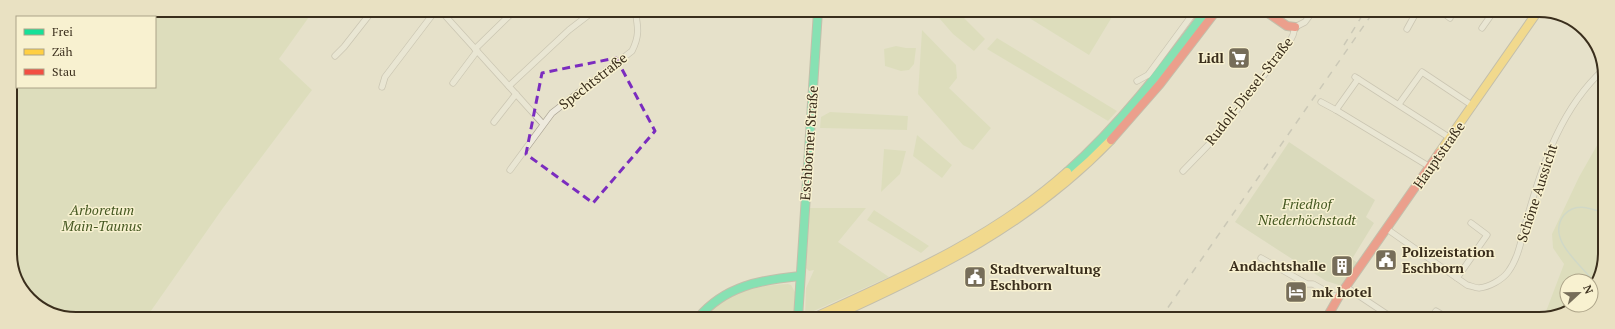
<svg xmlns="http://www.w3.org/2000/svg" width="1615" height="329" font-family="'PT Serif',serif">
	<style>
		.green { fill: #d3d8ac }
		.cemetery { fill: #cdd1ac }
		.lines { fill: none; stroke-linecap: round; stroke-linejoin: round }
		.stream { stroke: #b7ccc1; stroke-width: 1.5 }
		.street-casing { stroke: #aba495; stroke-width: 7 }
		.fast-casing { stroke: #9b9484; stroke-width: 10 }
		.slow-casing { stroke: #9b9484; stroke-width: 10 }
		.jam-casing { stroke: #9b9484; stroke-width: 10 }
		.street { stroke: #eeeadd; stroke-width: 5.5 }
		.fast { stroke: #16e098; stroke-width: 8 }
		.slow { stroke: #ffcf43; stroke-width: 8 }
		.jam { stroke: #f24e42; stroke-width: 8 }
		.rail { stroke: #aca99e; stroke-width: 1.5; stroke-dasharray: 7 7; stroke-linecap: butt }
		.marked { fill: none; stroke: #7b2cbf; stroke-width: 3; stroke-dasharray: 8 5; stroke-linejoin: round }
		.labels { text-anchor: middle; stroke-width: 3; stroke-linejoin: round; paint-order: stroke }
		.poi-label { font-size: 14px; font-weight: bold; fill: #3a2e1c; stroke: #f8f1d0; text-anchor: start }
		.street-label { font-size: 14px; fill: #3a2e1c; stroke: #f8f1d0 }
		.park-label { font-size: 14px; font-style: italic; fill: #455821; stroke: #f8f1d0 }
		.rim { fill: none; stroke: #3a2e1c; stroke-width: 2 }
	</style>
	<rect width="100%" height="100%" fill="#e6e1cb"/>
	<!-- green -->
	<g class="green">
		<path d="M76 10H314L279 59 312 90 223 208 146 318H63L29 300 11 266 10 72 17 57V87H155V17H59Z"/>
		<path d="M825 11H917V16Z"/>
		<path d="M933 11H957L985 39 974 51 953 34Z"/>
		<path d="M1018 11H1102L1112 17 1089 55Z"/>
		<path d="M922 30 956 65 957 78 949 88 991 128 973 150 963 145 918 94Z"/>
		<path d="M997 38 1117 111 1108 121 987 49Z"/>
		<path d="M896 46 906 48H916L914 64 909 70 901 71 885 66 884 49Z"/>
		<path d="M830 112 908 116 907 130 820 128 821 117Z"/>
		<path d="M1604 133V266L1591 288V281H1567V305H1577L1543 319H1539L1545 314 1564 264 1553 248 1552 234 1579 177Z"/>
		<path d="M917 135 952 165 942 178 913 156Z"/>
		<path d="M884 149 906 151 900 174 881 192Z"/>
		<path d="M810 208H866L838 242 889 277 805 315 806 288 814 270 809 271 806 268Z"/>
		<path d="M874 210 929 246 921 253 867 220Z"/>
		<path d="M788 284 791 285 795 292 794 318H707C710 313 713 307 718 303 735 291 768 284 788 284Z"/>
	</g>
	<!-- cemetery -->
	<path class="cemetery" d="M1289 142 1375 200 1366 217 1374 223 1352 259 1358 263 1342 286 1326 281 1235 222Z"/>
	<g class="lines">
		<!-- stream -->
		<path class="stream" d="M1594 282C1582 265 1545 239 1564 215 1575 202 1590 208 1604 213"/>
		<!-- street casing -->
		<g class="street-casing">
			<g id="street">
				<path d="M440 10 543 124"/>
				<path d="M1441 11 1450 18"/>
				<path d="M1482 28 1494 11"/>
				<path d="M1407 29 1417 11"/>
				<path d="M475 49 515 10"/>
				<path d="M335 56 344 47 373 10"/>
				<path d="M1355 77 1450 138"/>
				<path d="M1358 79 1336 110 1430 167"/>
				<path d="M1137 81 1148 75 1195 11"/>
				<path d="M453 83 477 51"/>
				<path d="M509 86 569 30 595 10"/>
				<path d="M382 87 385 77 436 10"/>
				<path d="M1321 102 1336 110"/>
				<path d="M1399 104 1422 72 1473 106"/>
				<path d="M494 122 516 94"/>
				<path d="M510 170 552 113 632 51C640 35 638 27 635 10"/>
				<path d="M1183 171 1216 137 1289 43 1293 35 1295 27 1305 22 1313 11"/>
				<path d="M1387 229 1467 285C1471 286 1476 288 1479 288 1489 287 1502 280 1508 272 1520 256 1522 234 1528 215 1543 162 1562 107 1604 69"/>
				<path d="M1261 258 1307 284H1313L1338 298"/>
				<path d="M1457 278 1487 235 1471 223"/>
				<path d="M1346 287 1394 319"/>
				<path d="M1430 319 1436 311 1449 319"/>
			</g>
		</g>
		<!-- fast casing -->
		<g class="fast-casing">
			<g id="fast">
				<path d="M1067 172C1121 124 1163 68 1206 11"/>
				<path d="M698 318C725 286 760 280 800 276"/>
				<path d="M798 318 818 11"/>
			</g>
		</g>
		<!-- slow casing -->
		<g class="slow-casing">
			<g id="slow">
				<path d="M1439 153 1538 11"/>
				<path d="M813 318C903 277 993 238 1067 172"/>
				<path d="M830 318C936 270 1029 225 1111 140"/>
			</g>
		</g>
		<!-- jam casing -->
		<g class="jam-casing">
			<g id="jam">
				<path d="M1265 11 1287 26 1295 27"/>
				<path d="M1111 140 1160 84 1216 11"/>
				<path d="M1326 319 1338 298 1439 153"/>
			</g>
		</g>
		<!-- street -->
		<use href="#street" class="street"/>
		<!-- fast -->
		<use href="#fast" class="fast"/>
		<!-- slow -->
		<use href="#slow" class="slow"/>
		<!-- jam -->
		<use href="#jam" class="jam"/>
		<!-- rail -->
		<g class="rail">
			<path d="M1344 45 1365 11"/>
			<path d="M1160 319 1374 11"/>
		</g>
	</g>
	<!-- marked area -->
	<path d="M0 0H1615V329H0ZM616 58 655 131 593 203 526 154 542 73Z" fill="#e6e1cb" fill-opacity=".55" fill-rule="evenodd"/>
	<path class="marked" d="M616 58 655 131 593 203 526 154 542 73Z"/>
	<!-- icons -->
	<defs>
		<g id="supermarket-square" transform="scale(1.15)"><rect x="-9" y="-9" width="18" height="18" rx="4" fill="#766d59" stroke="#f8f1d0"/><path d="M-6-5.5h2.5l.6 2H6L4.5 2H-2.5L-4.4-4H-6ZM-1.5 3.2a1.3 1.3 0 1 0 .1 0ZM3 3.2a1.3 1.3 0 1 0 .1 0Z" fill="#fff"/></g>
		<g id="civic-square" transform="scale(1.15)"><rect x="-9" y="-9" width="18" height="18" rx="4" fill="#766d59" stroke="#f8f1d0"/><path d="M-.6-6.5H3V-4.5H.6V-3L4-1V1h2V6H-6V1h2V-1L-.6-3ZM-1.2 2.5V6h2.4V2.5Z" fill="#fff"/></g>
		<g id="building-square" transform="scale(1.15)"><rect x="-9" y="-9" width="18" height="18" rx="4" fill="#766d59" stroke="#f8f1d0"/><path d="M-4-6H4V6H1V3H-1V6H-4ZM-2.5-4.3h1.7v1.8h-1.7ZM.8-4.3h1.7v1.8H.8ZM-2.5-1h1.7V.8h-1.7ZM.8-1h1.7V.8H.8Z" fill="#fff"/></g>
		<g id="hotel-square" transform="scale(1.15)"><rect x="-9" y="-9" width="18" height="18" rx="4" fill="#766d59" stroke="#f8f1d0"/><path d="M-6-4.5h1.5V1H6V5H4.5V3h-9V5H-6ZM-4 0a1.8 1.8 0 1 1 3.6 0ZM.5 0V-2.5h3Q6-2.5 6 0Z" fill="#fff"/></g>
	</defs>
	<g fill-rule="evenodd">
		<use href="#supermarket-square" x="1239" y="58"/>
		<use href="#civic-square" x="1386" y="260"/>
		<use href="#building-square" x="1342" y="266"/>
		<use href="#civic-square" x="975" y="277"/>
		<use href="#hotel-square" x="1296" y="292"/>
	</g>
	<g class="labels">
		<!-- poi labels -->
		<g class="poi-label">
			<text x="1224" y="63" text-anchor="end">Lidl</text>
			<text x="1402" y="257">Polizeistation<tspan x="1402" dy="16">Eschborn</tspan></text>
			<text x="1326" y="271" text-anchor="end">Andachtshalle</text>
			<text x="990" y="274">Stadtverwaltung<tspan x="990" dy="16">Eschborn</tspan></text>
			<text x="1312" y="297">mk hotel</text>
		</g>
		<!-- street labels -->
		<g class="street-label">
			<text transform="translate(593 81) rotate(-38)" y="5">Spechtstraße</text>
			<text transform="translate(1249 91) rotate(-52)" y="5">Rudolf-Diesel-Straße</text>
			<text transform="translate(809 143) rotate(-86)" y="5">Eschborner Straße</text>
			<text transform="translate(1439 155) rotate(-55)" y="5">Hauptstraße</text>
			<text transform="translate(1537 193) rotate(-72)" y="5">Schöne Aussicht</text>
		</g>
		<!-- park labels -->
		<g class="park-label">
			<text x="1307" y="209">Friedhof<tspan x="1307" dy="16">Niederhöchstadt</tspan></text>
			<text x="102" y="215">Arboretum<tspan x="102" dy="16">Main-Taunus</tspan></text>
		</g>
	</g>
	<!-- crop -->
	<path d="M0 0H1615V329H0ZM76 17H1539A59 59 0 0 1 1598 76V253A59 59 0 0 1 1539 312H76A59 59 0 0 1 17 253V76A59 59 0 0 1 76 17Z" fill="#e9e1c2" fill-rule="evenodd"/>
	<path class="rim" d="M76 17H1539A59 59 0 0 1 1598 76V253A59 59 0 0 1 1539 312H76A59 59 0 0 1 17 253V76A59 59 0 0 1 76 17Z"/>
	<!-- legend -->
	<rect x="16" y="16" width="140" height="72" fill="#f8f1d0" stroke="#aca388"/>
	<rect x="24" y="29" width="20" height="6" fill="#16e098" stroke="#aca388"/>
	<text x="52" y="36" font-size="12" fill="#3a2e1c">Frei</text>
	<rect x="24" y="49" width="20" height="6" fill="#ffcf43" stroke="#aca388"/>
	<text x="52" y="56" font-size="12" fill="#3a2e1c">Zäh</text>
	<rect x="24" y="69" width="20" height="6" fill="#f24e42" stroke="#aca388"/>
	<text x="52" y="76" font-size="12" fill="#3a2e1c">Stau</text>
	<!-- north arrow -->
	<g transform="translate(1579 293) rotate(68)"><circle r="19" fill="#f8f1d0" stroke="#aca388"/>
	<path d="M0-3L7 15L0 10L-7 15Z" fill="#766d59"/>
	<text y="-6" font-size="11" font-weight="bold" text-anchor="middle" fill="#3a2e1c">N</text>
	</g>
</svg>
